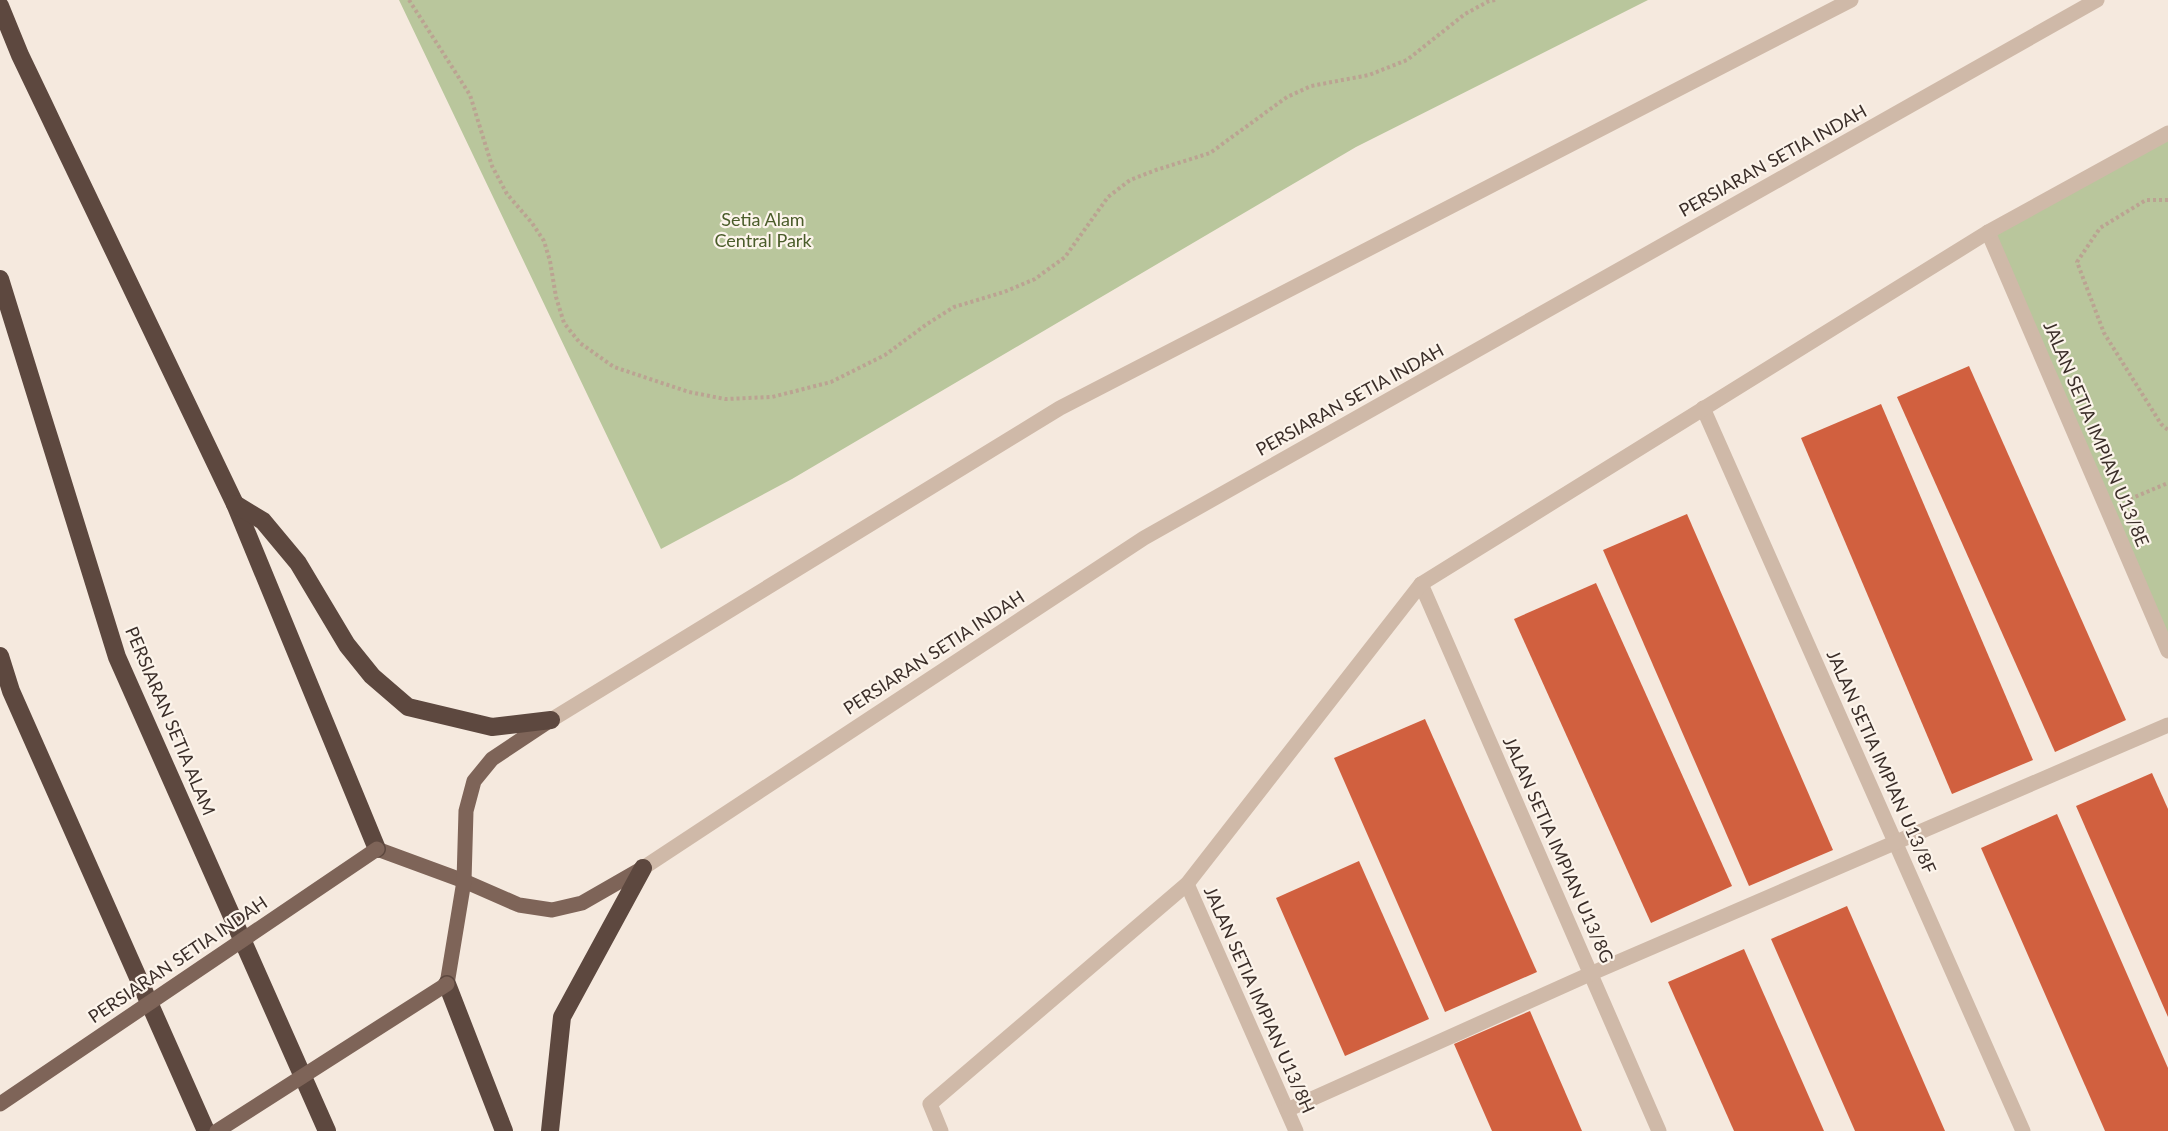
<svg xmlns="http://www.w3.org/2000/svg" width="2168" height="1131" font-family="Lato,sans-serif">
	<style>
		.green { fill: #b9c69c }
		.building { fill: #d1603f }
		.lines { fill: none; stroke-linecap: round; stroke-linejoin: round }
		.path { stroke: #bba392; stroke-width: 4; stroke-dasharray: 3 3; stroke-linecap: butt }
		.minor { stroke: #cfb9a8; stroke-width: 15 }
		.major { stroke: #7e6458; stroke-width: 15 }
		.highway { stroke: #5d483f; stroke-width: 18 }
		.major-bridge { stroke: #7e6458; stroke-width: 15 }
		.labels { text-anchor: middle; stroke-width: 4.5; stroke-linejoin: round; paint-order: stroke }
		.street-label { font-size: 18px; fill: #3b2e29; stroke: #fcf4eb }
		.park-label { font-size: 18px; fill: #4a5c2a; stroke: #fcf4eb }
	</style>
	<rect width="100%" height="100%" fill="#f5e9de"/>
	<!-- green -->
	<g class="green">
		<path d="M399 0H1648L1356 147 792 479 661 549Z"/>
		<path d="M2168 133V651L1988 232Z"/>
	</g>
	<!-- building -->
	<g class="building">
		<path d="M1969 366 2126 720 2055 752 1897 397Z"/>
		<path d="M1881 404 2033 760 1952 794 1801 438Z"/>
		<path d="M1687 514 1833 850 1749 886 1603 550Z"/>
		<path d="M1596 583 1732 886 1651 923 1514 619Z"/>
		<path d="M1425 719 1537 972 1445 1012 1334 758Z"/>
		<path d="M2152 773 2168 809V1017L2076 806Z"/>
		<path d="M2057 814 2168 1068V1131H2105L1981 848Z"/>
		<path d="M1359 861 1429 1019 1345 1056 1276 898Z"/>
		<path d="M1847 906 1945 1131H1855L1771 939Z"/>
		<path d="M1744 949 1824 1131H1734L1668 982Z"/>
		<path d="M1530 1011 1582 1131H1492L1454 1044Z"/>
	</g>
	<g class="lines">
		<!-- path -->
		<g class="path">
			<path d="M409 0 470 95 492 166 507 194 532 223 544 241 550 261 556 297 564 323 580 343 614 367 689 392 725 399 772 397 831 382 885 355 927 324 954 307 1004 292 1035 279 1065 257 1108 197 1130 180 1156 170 1210 153 1287 97 1311 86 1369 75 1407 60 1465 14 1489 1 1496 0"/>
			<path d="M2168 200H2146L2100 228 2077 262 2104 333 2161 424 2168 430"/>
			<path d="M2130 499 2168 483"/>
		</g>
		<!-- minor -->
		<g class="minor">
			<path d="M1988 232 2168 651"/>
			<path d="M1703 408 2023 1131"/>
			<path d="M1421 584 1659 1131"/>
			<path d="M551 720 1060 408 1851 0"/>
			<path d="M643 868 1144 538 2097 0"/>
			<path d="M1187 884 1296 1131"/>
			<path d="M1287 1110 1590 974 2168 725"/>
			<path d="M941 1131 930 1104 1187 884 1421 584 1988 232 2168 133"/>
		</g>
		<!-- major -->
		<g class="major">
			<path d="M377 849 464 881 519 905 552 910 582 903 643 868"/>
			<path d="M447 984 464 881 466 811 474 781 492 759 549 721"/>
		</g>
		<!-- highway -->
		<g class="highway">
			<path d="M0 6 20 55 235 504 377 849"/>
			<path d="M0 279 117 657 327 1131"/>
			<path d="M235 504 263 521 298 563 347 645 372 676 408 707 492 727 551 720"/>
			<path d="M0 656 11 691 206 1131"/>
			<path d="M447 984 504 1131"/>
			<path d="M550 1131 562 1017 643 868"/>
		</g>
		<!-- major-bridge -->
		<g class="major-bridge">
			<path d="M0 1104 377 849"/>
			<path d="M217 1131 447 984"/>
		</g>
	</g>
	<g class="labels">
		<!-- street labels -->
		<g class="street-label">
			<text transform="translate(1773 161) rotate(-29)" y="6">PERSIARAN SETIA INDAH</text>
			<text transform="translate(1350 400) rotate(-29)" y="6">PERSIARAN SETIA INDAH</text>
			<text transform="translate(2096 434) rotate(67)" y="6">JALAN SETIA IMPIAN U13/8E</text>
			<text transform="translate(934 653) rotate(-33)" y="6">PERSIARAN SETIA INDAH</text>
			<text transform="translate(170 721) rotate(67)" y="6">PERSIARAN SETIA ALAM</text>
			<text transform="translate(1881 762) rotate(66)" y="6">JALAN SETIA IMPIAN U13/8F</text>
			<text transform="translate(1558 850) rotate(66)" y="6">JALAN SETIA IMPIAN U13/8G</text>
			<text transform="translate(178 960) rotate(-34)" y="6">PERSIARAN SETIA INDAH</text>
			<text transform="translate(1259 1000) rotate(66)" y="6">JALAN SETIA IMPIAN U13/8H</text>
		</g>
		<!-- park labels -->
		<g class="park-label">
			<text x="763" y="226">Setia Alam<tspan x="763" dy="21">Central Park</tspan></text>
		</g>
	</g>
</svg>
